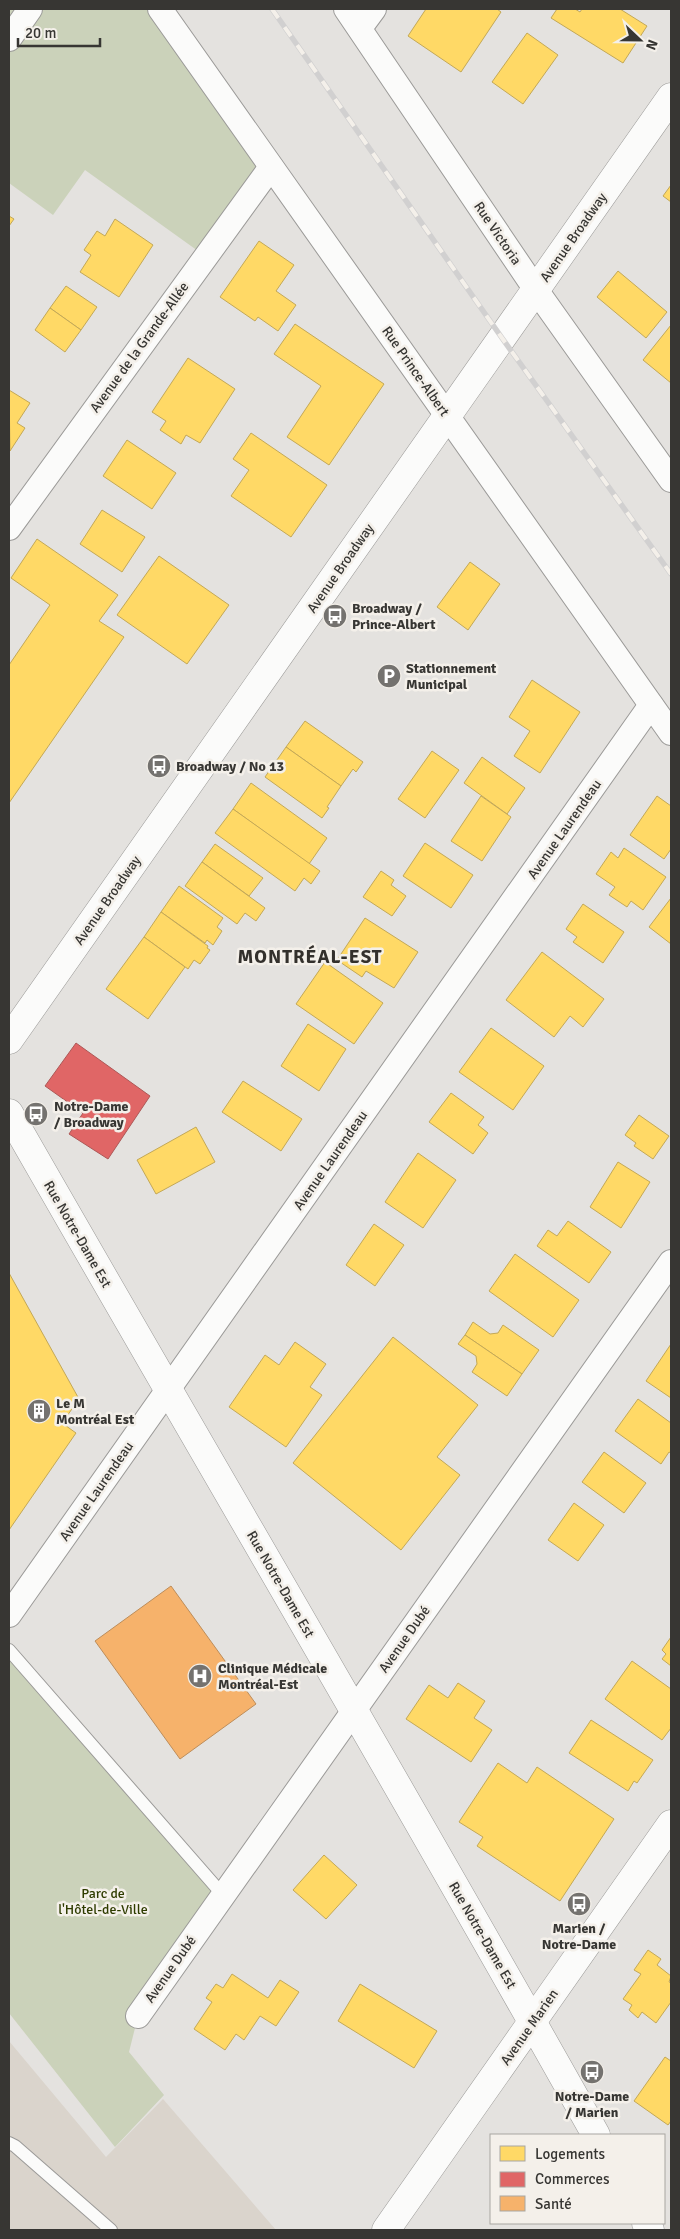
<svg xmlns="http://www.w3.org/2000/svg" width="680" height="2239" font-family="Signika,sans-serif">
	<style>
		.built { fill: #dad4cc }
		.green { fill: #cbd2ba }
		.homes { fill: #ffd966; stroke: #c3a857 }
		.shops { fill: #e06666; stroke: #ad5857 }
		.health { fill: #f6b26b; stroke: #bd8d5a }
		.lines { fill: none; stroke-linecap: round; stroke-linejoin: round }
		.lane-casing { stroke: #9b9a98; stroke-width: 14 }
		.street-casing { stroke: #9b9a98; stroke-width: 26 }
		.secondary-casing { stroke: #9b9a98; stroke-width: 29 }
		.lane { stroke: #fbfbfa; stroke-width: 12 }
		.street { stroke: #fbfbfa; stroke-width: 24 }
		.secondary { stroke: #fbfbfa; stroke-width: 28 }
		.rail-casing { stroke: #d1d0d0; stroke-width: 5.5 }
		.rail { stroke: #f4f0ea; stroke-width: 4; stroke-dasharray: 11; stroke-linecap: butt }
		.labels { text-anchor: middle; stroke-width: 5; stroke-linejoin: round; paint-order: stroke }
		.street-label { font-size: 14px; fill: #373633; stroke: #f4f0ea }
		.poi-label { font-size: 14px; font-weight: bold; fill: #373633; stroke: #f4f0ea; text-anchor: start }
		.park-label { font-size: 14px; fill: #2f3c00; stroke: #f4f0ea }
		.district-label { font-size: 19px; font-weight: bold; letter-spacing: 1px; fill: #33302c; stroke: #f4f0ea }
	</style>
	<rect width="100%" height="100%" fill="#e4e2df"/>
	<!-- built -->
	<path class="built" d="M9 2041 106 2157 163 2099 276 2230H9Z"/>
	<!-- green -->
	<g class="green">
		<path d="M9 9H160L271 167 205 256 85 170 53 215 9 183Z"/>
		<path d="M9 1650 223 1895 138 2016 129 2052 164 2095 115 2147 9 2013Z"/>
	</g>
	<!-- homes -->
	<g class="homes">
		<path d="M426 9H497L501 12 461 72 408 36Z"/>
		<path d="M557 9H575L580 12 582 9H620L647 26 623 63 551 18Z"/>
		<path d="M527 33 558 55 523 104 492 82Z"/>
		<path d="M671 185V202L663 196Z"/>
		<path d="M9 216 14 219 9 226Z"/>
		<path d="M115 219 153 245 119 297 80 272 91 255 84 250 97 231 105 236Z"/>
		<path d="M259 241 294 265 276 291 296 305 278 331 258 317 255 321 220 297Z"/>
		<path d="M618 271 667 312 646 338 597 297Z"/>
		<path d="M66 286 97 307 81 330 50 308Z"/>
		<path d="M50 308 81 330 65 352 35 330Z"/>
		<path d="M295 324 384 384 329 465 287 437 321 386 274 354Z"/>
		<path d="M671 325V383L643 360Z"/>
		<path d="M188 358 235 389 200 443 186 435 181 444 160 430 166 421 152 412Z"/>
		<path d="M9 390 30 403 17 423 25 428 10 451Z"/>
		<path d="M251 433 327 485 291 537 231 496 249 470 233 459Z"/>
		<path d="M127 440 176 473 152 509 103 476Z"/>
		<path d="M102 510 145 537 122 572 80 544Z"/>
		<path d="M37 539 118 595 99 621 124 637 9 803V665L50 605 11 578Z"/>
		<path d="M159 556 229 605 187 664 117 615Z"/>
		<path d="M470 562 500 584 468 630 437 607Z"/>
		<path d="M532 680 580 712 540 773 514 756 530 731 509 717Z"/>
		<path d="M305 721 363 762 356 772 353 769 341 786 286 747Z"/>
		<path d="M286 747 341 786 327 807 329 808 322 818 265 777Z"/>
		<path d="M432 751 459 770 425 818 398 799Z"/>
		<path d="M482 757 525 788 507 814 464 783Z"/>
		<path d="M251 783 327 838 309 864 233 809Z"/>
		<path d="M481 796 511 817 482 861 451 841Z"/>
		<path d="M657 796 671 806V849L664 859 630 835Z"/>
		<path d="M233 809 320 871 311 884 304 878 295 891 215 833Z"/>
		<path d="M425 843 473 875 451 908 403 876Z"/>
		<path d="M215 844 263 878 249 896 202 862Z"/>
		<path d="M624 848 666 877 643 910 631 901 627 907 609 895 615 887 596 874 611 852 618 858Z"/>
		<path d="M202 862 265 908 256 921 245 913 237 924 185 886Z"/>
		<path d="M381 871 394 880 391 885 406 896 392 916 363 897Z"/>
		<path d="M179 886 223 918 217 927 222 931 213 945 207 940 205 943 161 912Z"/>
		<path d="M671 898V944L649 927Z"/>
		<path d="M583 904 624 932 603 963 573 942 577 937 566 929Z"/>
		<path d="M161 912 208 946 207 948 210 950 200 964 194 960 188 969 144 937Z"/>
		<path d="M365 918 418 952 394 988 366 971 362 977 337 960Z"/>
		<path d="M144 937 185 967 148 1019 106 989Z"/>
		<path d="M542 952 604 999 583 1027 570 1016 554 1037 506 1000Z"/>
		<path d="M325 962 383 1003 354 1044 296 1004Z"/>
		<path d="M308 1024 346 1049 319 1091 281 1066Z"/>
		<path d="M491 1028 544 1066 513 1110 459 1072Z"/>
		<path d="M243 1081 302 1119 281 1151 222 1112Z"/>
		<path d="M451 1093 484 1117 478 1125 488 1133 473 1154 429 1122Z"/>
		<path d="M639 1115 669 1136 653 1159 634 1146 636 1143 625 1135Z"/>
		<path d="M196 1127 215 1162 156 1194 137 1160Z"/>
		<path d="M418 1153 456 1180 423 1228 385 1202Z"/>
		<path d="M618 1162 650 1182 621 1228 590 1207Z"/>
		<path d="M568 1221 611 1252 589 1283 537 1246 548 1230 557 1236Z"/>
		<path d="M374 1224 404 1245 375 1286 346 1265Z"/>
		<path d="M515 1254 579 1300 553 1337 489 1291Z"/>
		<path d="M9 1273 79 1399 62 1423 76 1433 9 1530Z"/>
		<path d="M473 1322 490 1334 498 1333 503 1325 539 1350 522 1374 465 1335Z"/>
		<path d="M465 1335 522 1374 507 1396 472 1372 477 1364 476 1356 458 1344Z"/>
		<path d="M393 1337 478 1405 437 1457 460 1475 401 1550 293 1463Z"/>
		<path d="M295 1342 326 1364 310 1387 322 1395 286 1447 229 1407 265 1355 279 1365Z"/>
		<path d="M671 1344V1398L646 1381Z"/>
		<path d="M638 1399 671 1423V1453L669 1452 661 1464 615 1431Z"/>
		<path d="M604 1452 646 1483 624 1513 582 1482Z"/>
		<path d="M574 1503 604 1525 578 1561 548 1540Z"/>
		<path d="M671 1637V1666L662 1659 666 1654 662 1650Z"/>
		<path d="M632 1661 671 1689V1728L662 1740 605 1699Z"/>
		<path d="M458 1683 485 1701 474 1718 492 1730 471 1762 406 1719 429 1685 448 1698Z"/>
		<path d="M591 1720 653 1760 637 1783 634 1781 628 1791 569 1753Z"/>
		<path d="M498 1763 527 1783 537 1767 614 1819 560 1901 477 1846 483 1837 459 1822Z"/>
		<path d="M324 1855 357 1885 326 1919 293 1890Z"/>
		<path d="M648 1950 661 1959 657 1965 671 1976 669 1982 671 1983V2002L656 2023 642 2012 638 2018 629 2010 632 2005 623 1999 641 1974 634 1970Z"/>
		<path d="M232 1974 268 1998 280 1980 299 1992 276 2026 260 2016 244 2040 236 2034 225 2050 194 2029 212 2002 206 1998 216 1984 223 1988Z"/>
		<path d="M360 1984 437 2031 414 2068 338 2021Z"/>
		<path d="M665 2057 671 2061V2121L668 2125 634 2101Z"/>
	</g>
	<!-- shops -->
	<path class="shops" d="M76 1043 150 1096 108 1159 69 1134 83 1113 45 1086Z"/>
	<!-- health -->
	<path class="health" d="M171 1586 256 1704 180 1759 95 1641Z"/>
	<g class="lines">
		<!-- lane casing -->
		<g class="lane-casing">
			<g id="lane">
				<path d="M9 1650 223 1895"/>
				<path d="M9 2143 15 2146 111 2230"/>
			</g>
		</g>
		<!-- street casing -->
		<g class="street-casing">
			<g id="street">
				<path d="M160 9 671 733"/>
				<path d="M346 9 536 290 671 480"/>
				<path d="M360 28 374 9"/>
				<path d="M9 39 30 9"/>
				<path d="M9 528 271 167"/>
				<path d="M9 1615 651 705"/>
				<path d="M138 2016 671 1262"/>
			</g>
		</g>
		<!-- secondary casing -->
		<g class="secondary-casing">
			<g id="secondary">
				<path d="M9 1040 671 97"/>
				<path d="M9 1113C204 1454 404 1792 596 2135"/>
				<path d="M646 2223 650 2230"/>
				<path d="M386 2230 671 1824"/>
			</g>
		</g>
		<!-- lane -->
		<use href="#lane" class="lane"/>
		<!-- street -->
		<use href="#street" class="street"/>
		<!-- secondary -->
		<use href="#secondary" class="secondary"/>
		<!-- rail casing -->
		<g class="rail-casing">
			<path id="rail" d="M272 9 502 338 671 574"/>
		</g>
		<!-- rail -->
		<use href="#rail" class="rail"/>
	</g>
	<!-- icons -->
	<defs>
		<g id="bus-disc" transform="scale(1.25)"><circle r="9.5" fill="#74726f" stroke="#f4f0ea"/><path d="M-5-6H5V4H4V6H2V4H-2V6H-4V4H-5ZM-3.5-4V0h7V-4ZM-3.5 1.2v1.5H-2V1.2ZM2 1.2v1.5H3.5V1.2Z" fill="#fff"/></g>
		<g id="parking-disc" transform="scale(1.25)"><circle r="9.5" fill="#74726f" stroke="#f4f0ea"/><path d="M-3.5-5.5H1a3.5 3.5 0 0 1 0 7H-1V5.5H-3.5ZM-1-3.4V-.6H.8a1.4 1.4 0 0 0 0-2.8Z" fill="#fff"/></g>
		<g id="building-disc" transform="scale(1.25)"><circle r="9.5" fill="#74726f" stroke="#f4f0ea"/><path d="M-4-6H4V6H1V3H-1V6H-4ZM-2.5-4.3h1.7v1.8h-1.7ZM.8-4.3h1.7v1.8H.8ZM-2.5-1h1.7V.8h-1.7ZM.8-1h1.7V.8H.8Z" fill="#fff"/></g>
		<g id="hospital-disc" transform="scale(1.25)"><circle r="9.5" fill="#74726f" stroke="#f4f0ea"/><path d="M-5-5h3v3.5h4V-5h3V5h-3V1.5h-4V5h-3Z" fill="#fff"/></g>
	</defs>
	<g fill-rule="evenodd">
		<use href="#bus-disc" x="335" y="616"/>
		<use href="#parking-disc" x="389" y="676"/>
		<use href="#bus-disc" x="159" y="766"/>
		<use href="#bus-disc" x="36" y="1114"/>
		<use href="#building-disc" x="39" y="1411"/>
		<use href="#hospital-disc" x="200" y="1676"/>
		<use href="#bus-disc" x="579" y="1904"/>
		<use href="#bus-disc" x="592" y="2072"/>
	</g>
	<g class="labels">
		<!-- street labels -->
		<g class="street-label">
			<text transform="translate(498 233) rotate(56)" y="5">Rue Victoria</text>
			<text transform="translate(573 237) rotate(-55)" y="5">Avenue Broadway</text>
			<text transform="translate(139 347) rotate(-54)" y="5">Avenue de la Grande-Allée</text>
			<text transform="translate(416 371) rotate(55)" y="5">Rue Prince-Albert</text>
			<text transform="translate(340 568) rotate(-55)" y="5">Avenue Broadway</text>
			<text transform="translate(564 829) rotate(-55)" y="5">Avenue Laurendeau</text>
			<text transform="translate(107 900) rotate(-55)" y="5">Avenue Broadway</text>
			<text transform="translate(330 1160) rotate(-55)" y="5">Avenue Laurendeau</text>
			<text transform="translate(78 1234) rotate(60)" y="5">Rue Notre-Dame Est</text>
			<text transform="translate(96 1491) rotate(-55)" y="5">Avenue Laurendeau</text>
			<text transform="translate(281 1584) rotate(60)" y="5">Rue Notre-Dame Est</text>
			<text transform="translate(404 1639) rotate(-55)" y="5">Avenue Dubé</text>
			<text transform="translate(483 1935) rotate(60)" y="5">Rue Notre-Dame Est</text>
			<text transform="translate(170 1969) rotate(-55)" y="5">Avenue Dubé</text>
			<text transform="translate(529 2027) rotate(-55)" y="5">Avenue Marien</text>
		</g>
		<!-- poi labels -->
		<g class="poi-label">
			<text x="352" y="613">Broadway /<tspan x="352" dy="16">Prince-Albert</tspan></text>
			<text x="406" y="673">Stationnement<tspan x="406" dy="16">Municipal</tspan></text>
			<text x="176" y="771">Broadway / No 13</text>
			<text x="54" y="1111">Notre-Dame<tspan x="54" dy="16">/ Broadway</tspan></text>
			<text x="56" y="1408">Le M<tspan x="56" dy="16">Montréal Est</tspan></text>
			<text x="218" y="1673">Clinique Médicale<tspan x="218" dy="16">Montréal-Est</tspan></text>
			<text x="579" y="1933" text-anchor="middle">Marien /<tspan x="579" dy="16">Notre-Dame</tspan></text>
			<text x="592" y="2101" text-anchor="middle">Notre-Dame<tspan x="592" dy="16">/ Marien</tspan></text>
		</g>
		<!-- park labels -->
		<g class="park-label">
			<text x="103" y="1898">Parc de<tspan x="103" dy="16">l'Hôtel-de-Ville</tspan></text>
		</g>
		<!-- district labels -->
		<g class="district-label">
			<text x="310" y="963">MONTRÉAL-EST</text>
		</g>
	</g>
	<!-- border -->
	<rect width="680" height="2239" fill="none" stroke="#373633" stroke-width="20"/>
	<!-- legend -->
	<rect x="490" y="2134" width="175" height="90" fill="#f4f0ea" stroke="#a8a6a1"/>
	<rect x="500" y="2146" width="25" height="15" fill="#ffd966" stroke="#a8a6a1"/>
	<text x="535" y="2159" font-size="15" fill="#373633">Logements</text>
	<rect x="500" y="2172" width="25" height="15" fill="#e06666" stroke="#a8a6a1"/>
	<text x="535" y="2184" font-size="15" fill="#373633">Commerces</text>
	<rect x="500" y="2196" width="25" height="15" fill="#f6b26b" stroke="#a8a6a1"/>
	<text x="535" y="2209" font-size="15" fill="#373633">Santé</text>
	<!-- north arrow -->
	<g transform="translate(640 40) rotate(112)" stroke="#f4f0ea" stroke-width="4" paint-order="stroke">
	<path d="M0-4L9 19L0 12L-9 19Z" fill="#373633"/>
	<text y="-8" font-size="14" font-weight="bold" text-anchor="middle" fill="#373633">N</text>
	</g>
	<!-- scale -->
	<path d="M18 38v8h82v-8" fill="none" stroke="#373633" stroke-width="2.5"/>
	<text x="25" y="38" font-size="15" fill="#373633" stroke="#f4f0ea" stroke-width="4" paint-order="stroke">20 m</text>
</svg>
